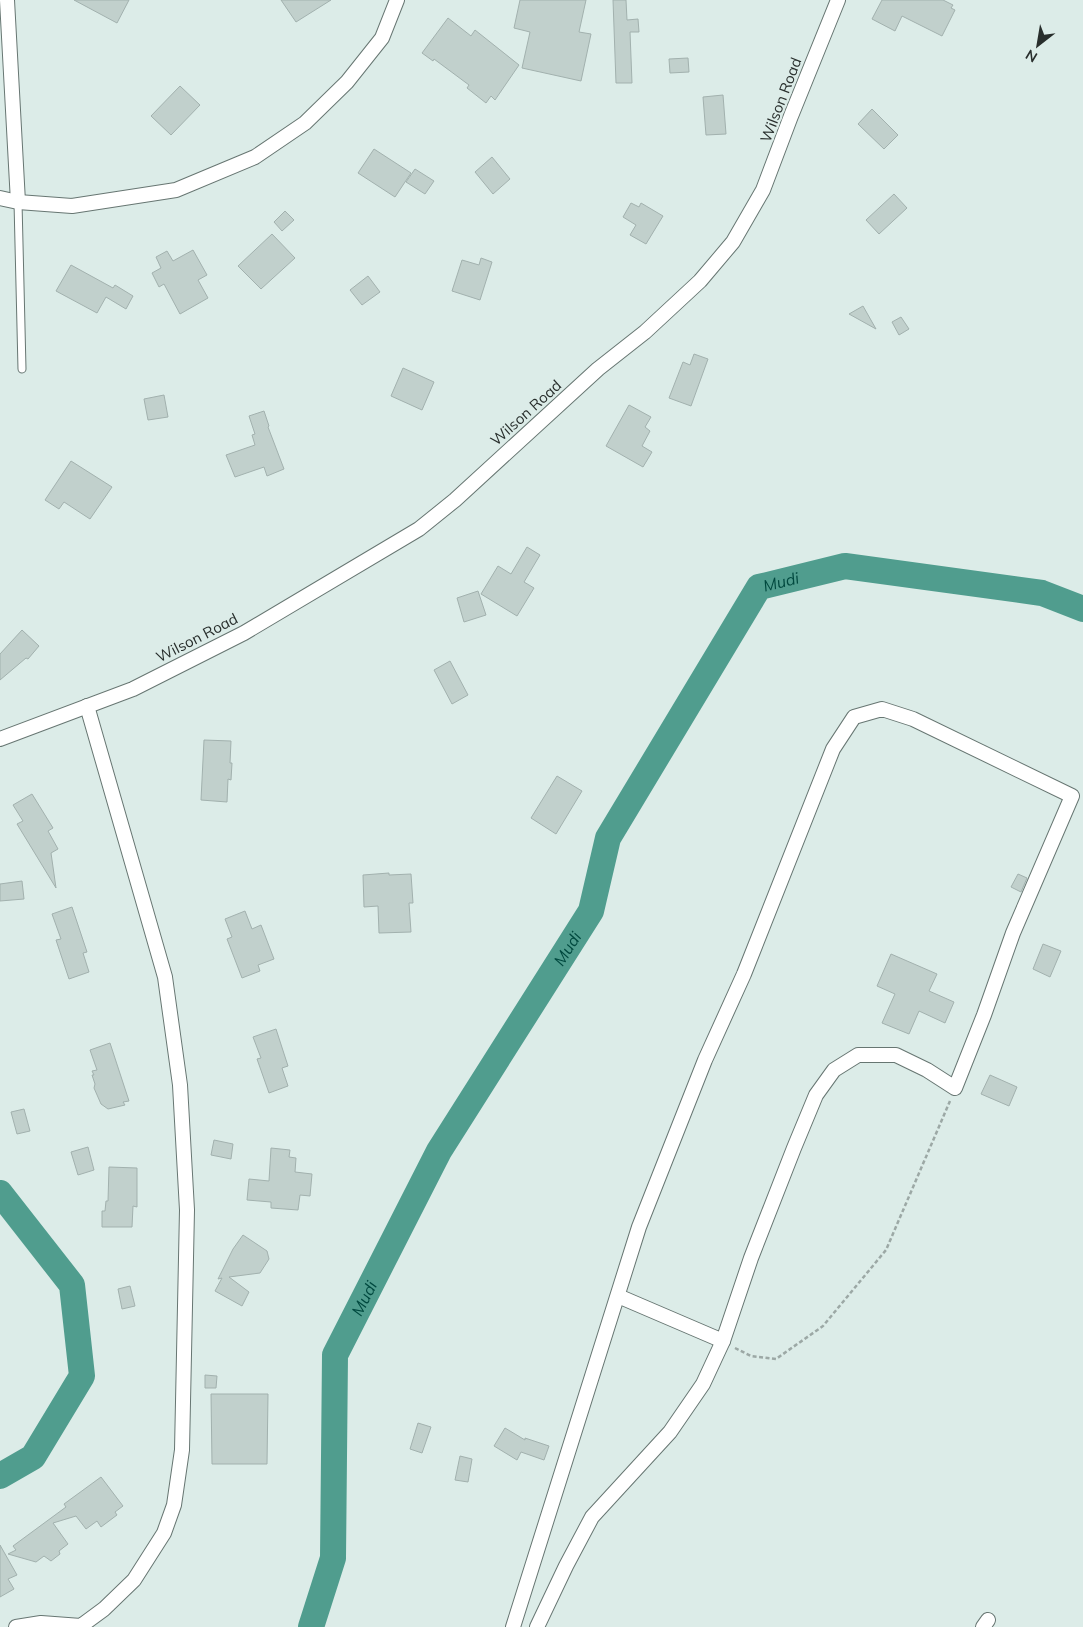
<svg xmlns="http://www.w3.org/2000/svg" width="1083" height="1627" font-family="Mulish,sans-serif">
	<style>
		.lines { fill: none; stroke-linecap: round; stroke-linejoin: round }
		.river { stroke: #509d8e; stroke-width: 26 }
		.building { fill: #c1d0cc; stroke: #a2b1ae }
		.service-casing { stroke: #677672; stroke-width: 9 }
		.minor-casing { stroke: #677672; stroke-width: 16 }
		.path { stroke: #9ca8a5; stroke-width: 2.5; stroke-dasharray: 4 2.5; stroke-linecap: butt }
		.service { stroke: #fff; stroke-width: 7 }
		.minor { stroke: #fff; stroke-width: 14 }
		.labels { text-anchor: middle; stroke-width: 4.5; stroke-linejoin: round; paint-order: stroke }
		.street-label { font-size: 15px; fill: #282e2c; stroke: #dcece8 }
		.water-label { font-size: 16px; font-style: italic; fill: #00493f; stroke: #dcece8 }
	</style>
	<rect width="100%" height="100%" fill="#dcece8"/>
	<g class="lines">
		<!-- river -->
		<g class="river">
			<path d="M0 1193 72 1285 82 1376 33 1457 0 1476"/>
			<path id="s1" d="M311 1627 333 1558 335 1355 439 1151 591 911 608 838 759 587 845 566 1042 593 1083 609"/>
		</g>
	</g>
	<!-- building -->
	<g class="building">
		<path d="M74 0H129L117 23Z"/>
		<path d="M281 0H331L296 22Z"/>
		<path d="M520 0H586L579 32 591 34 581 81 522 68 530 32 514 28Z"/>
		<path d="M613 0H626L627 20 638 19 639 32H630L632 83H616Z"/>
		<path d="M882 0H943L953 5 951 8 955 10 942 36 902 16 895 31 872 19Z"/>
		<path d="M448 18 471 36 475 30 519 65 495 100 491 96 486 103 467 88 469 85 434 59 433 61 422 53Z"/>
		<path d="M688 58 689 72 670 73 669 59Z"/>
		<path d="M180 86 200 105 171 135 151 116Z"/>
		<path d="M723 95 726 134 706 135 703 97Z"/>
		<path d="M872 109 898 135 884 149 858 124Z"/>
		<path d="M374 149 411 173 395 197 358 173Z"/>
		<path d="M492 157 510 179 493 194 475 172Z"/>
		<path d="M415 169 434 181 425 194 406 182Z"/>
		<path d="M894 194 907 208 879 234 866 220Z"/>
		<path d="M631 203 639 207 641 203 663 216 646 244 630 235 636 225 623 217Z"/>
		<path d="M285 211 294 220 282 231 274 222Z"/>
		<path d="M272 234 295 258 261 289 238 266Z"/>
		<path d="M193 250 207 275 198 280 208 298 180 314 164 284 159 287 152 273 161 268 156 257 167 251 173 261Z"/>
		<path d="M481 258 492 262 480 300 452 291 462 260 479 265Z"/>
		<path d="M71 265 113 288 115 285 133 296 126 309 106 297 97 313 56 291Z"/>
		<path d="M368 276 380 292 362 305 350 290Z"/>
		<path d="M863 306 876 329 849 314Z"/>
		<path d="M901 317 909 329 899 335 892 322Z"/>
		<path d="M694 354 708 359 691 406 669 398 683 362 690 365Z"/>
		<path d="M403 368 434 382 422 410 391 396Z"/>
		<path d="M164 395 168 417 148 420 144 399Z"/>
		<path d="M629 405 651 417 645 427 650 431 642 446 652 452 643 467 606 446Z"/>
		<path d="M264 411 269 426 268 427 284 469 267 476 264 467 235 477 226 455 255 445 252 435 255 434 249 416Z"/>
		<path d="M71 461 112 487 90 519 64 502 59 509 45 500Z"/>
		<path d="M527 547 540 555 524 582 534 588 517 616 481 594 498 566 511 574Z"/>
		<path d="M478 591 486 615 464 622 457 598Z"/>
		<path d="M22 630 39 646 28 659 26 658 0 680V654Z"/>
		<path d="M450 661 468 695 452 704 434 670Z"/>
		<path d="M204 740 231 741 230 763H232L231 780 228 779 227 802 201 800Z"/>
		<path d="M557 776 582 791 556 834 531 818Z"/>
		<path d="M32 794 53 828 48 831 58 849 51 853 56 888 17 824 23 821 13 805Z"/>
		<path d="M389 873V875L411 874 413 903H409L411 932 379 933 378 906 364 907 363 875Z"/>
		<path d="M1018 874 1027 878 1021 892 1011 887Z"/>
		<path d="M22 881 24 899 0 901V884Z"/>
		<path d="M72 907 87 952 83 953 89 972 69 979 56 940 61 939 52 914Z"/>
		<path d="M245 911 252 929 261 925 274 959 258 965 260 971 242 978 227 939 232 937 225 919Z"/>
		<path d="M1043 944 1061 951 1050 977 1033 969Z"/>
		<path d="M891 954 937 974 929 991 954 1002 945 1023 919 1011 909 1034 882 1023 895 994 877 986Z"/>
		<path d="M276 1029 288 1066 282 1068 288 1086 269 1093 257 1059 261 1058 253 1037Z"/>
		<path d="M110 1043 129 1101 123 1102 125 1105 108 1109 101 1104 94 1088 95 1084 92 1075H94L92 1071 97 1070 90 1050Z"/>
		<path d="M990 1075 1017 1087 1009 1106 981 1094Z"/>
		<path d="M24 1109 30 1131 17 1134 11 1112Z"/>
		<path d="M214 1140 233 1144 231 1159 211 1155Z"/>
		<path d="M88 1147 94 1170 78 1175 71 1152Z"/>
		<path d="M271 1148 290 1150 289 1157 296 1158 295 1172 312 1174 310 1196 300 1195 298 1210 271 1208V1202L247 1200 249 1179 269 1181Z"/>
		<path d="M109 1167 137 1168V1207L133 1206 132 1227H102V1211H105L106 1201H108Z"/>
		<path d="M243 1235 267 1251 269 1259 260 1273 229 1277 249 1292 242 1306 215 1291 222 1278 218 1279 233 1249Z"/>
		<path d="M130 1286 135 1306 122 1309 118 1289Z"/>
		<path d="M205 1375 217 1376 216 1388H205Z"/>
		<path d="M211 1394H268L267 1464H212Z"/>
		<path d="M418 1423 431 1427 422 1453 410 1449Z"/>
		<path d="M505 1428 525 1440V1438L549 1446 544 1460 521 1452 517 1460 494 1446Z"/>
		<path d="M460 1456 472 1459 468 1482 455 1480Z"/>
		<path d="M101 1477 123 1506 115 1512 117 1515 101 1527 97 1521 86 1529 76 1516 53 1523 68 1544 59 1551 60 1554 51 1561 44 1556 36 1562 8 1554 16 1550 13 1546 66 1507 64 1504Z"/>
		<path d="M0 1545 17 1575 8 1579 14 1589 0 1597Z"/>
	</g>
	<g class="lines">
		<!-- service casing -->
		<g class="service-casing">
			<path id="service" d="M18 202 22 369"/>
		</g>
		<!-- minor casing -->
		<g class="minor-casing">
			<g id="minor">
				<path d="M7 0 18 202"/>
				<path d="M0 198 18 202 72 206 176 190 255 157 305 123 347 82 382 38 397 0"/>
				<path d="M0 739 133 689 244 633 419 529 455 500 598 369 645 332 700 281 733 242 763 190 791 116 838 0"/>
				<path d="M618 1296 723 1341"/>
				<path d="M16 1627 41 1623 81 1626 104 1609 134 1580 164 1533 174 1505 182 1450 187 1210 180 1085 165 977 87 706"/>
				<path d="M513 1627 639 1227 705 1060 744 974 833 749 854 717 882 709 913 719 1072 796 1013 933 984 1015 955 1088 927 1070 896 1055H858L834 1070 816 1095 794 1148 751 1258 723 1341 703 1384 670 1432 592 1517 566 1566 537 1627"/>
				<path d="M983 1627 988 1620"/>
			</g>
		</g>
		<!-- path -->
		<path class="path" d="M735 1348 751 1356 776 1359 823 1326 886 1250 950 1101"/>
		<!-- service -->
		<use href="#service" class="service"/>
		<!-- minor -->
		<use href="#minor" class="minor"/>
	</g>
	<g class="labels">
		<!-- street labels -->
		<g class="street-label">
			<text transform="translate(781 100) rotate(-69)" y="5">Wilson Road</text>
			<text transform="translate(526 413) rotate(-42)" y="5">Wilson Road</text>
			<text transform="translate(197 638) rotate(-27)" y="5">Wilson Road</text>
		</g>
		<!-- water labels -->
		<g class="water-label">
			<text dy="6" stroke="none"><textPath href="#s1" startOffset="1179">Mudi</textPath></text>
			<text dy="6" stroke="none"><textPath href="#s1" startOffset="744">Mudi</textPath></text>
			<text dy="6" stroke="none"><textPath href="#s1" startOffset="339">Mudi</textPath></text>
		</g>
	</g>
	<!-- north arrow -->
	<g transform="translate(1038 45) rotate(211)" stroke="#dcece8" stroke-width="4" paint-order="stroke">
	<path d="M0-4L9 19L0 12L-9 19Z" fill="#282e2c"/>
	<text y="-8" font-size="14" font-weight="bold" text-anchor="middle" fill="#282e2c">N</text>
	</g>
</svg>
